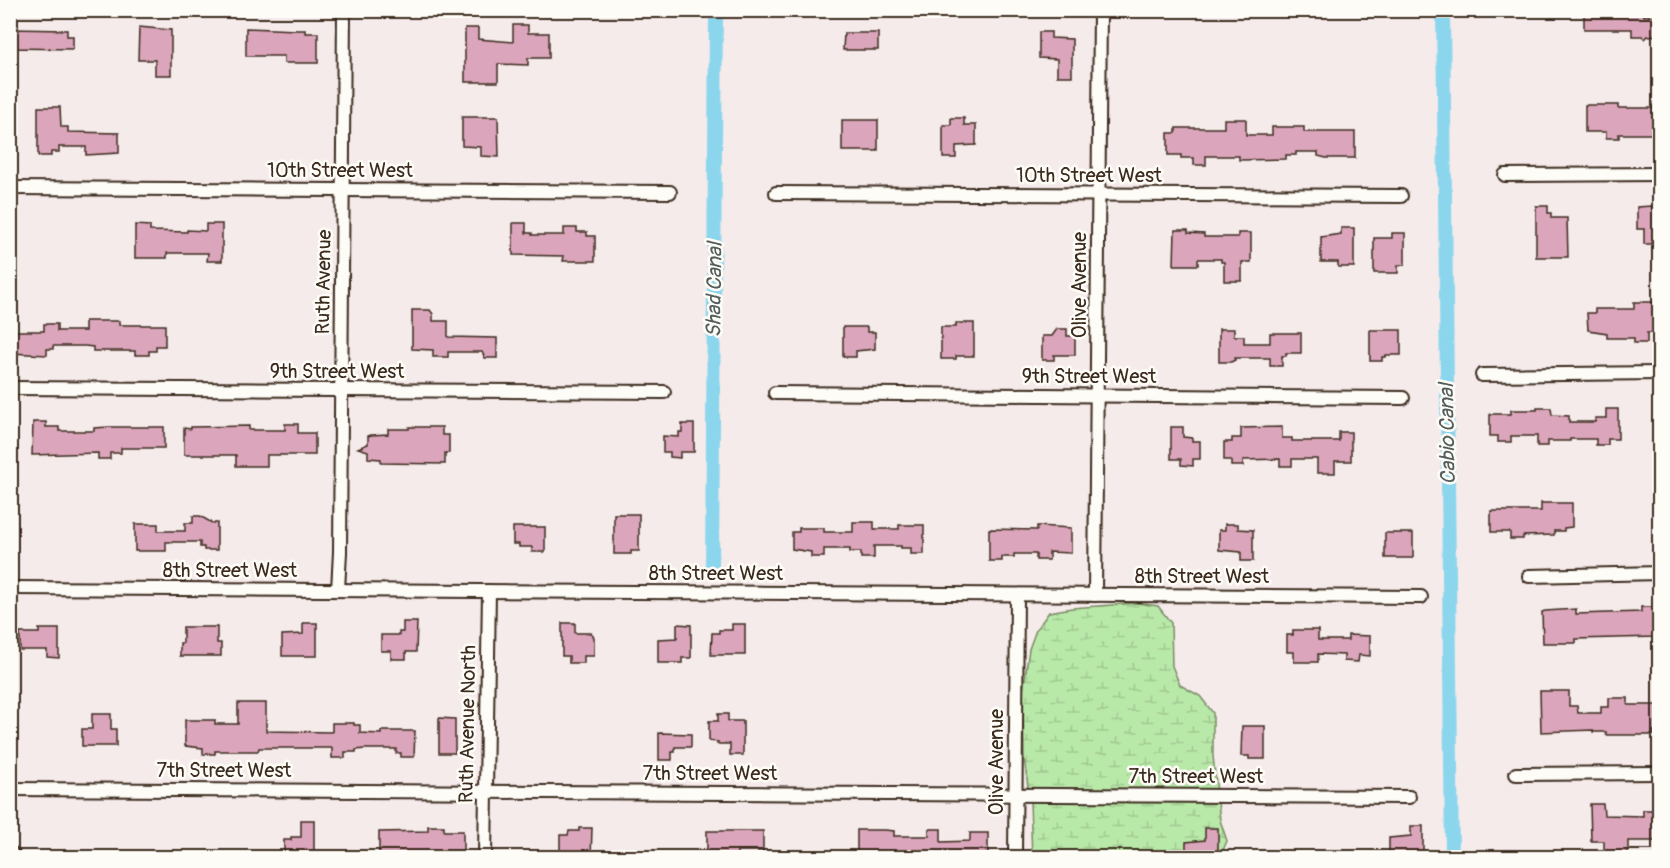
<svg xmlns="http://www.w3.org/2000/svg" width="1670" height="868" font-family="Pangolin,sans-serif">
	<style>
		.wetland { fill: url(#wetland-marsh); stroke: #7a8a64; stroke-width: 1.5 }
		.lines { fill: none; stroke-linecap: round; stroke-linejoin: round }
		.canal { stroke: #8cd6ed; stroke-width: 14 }
		.building { fill: #dba5bb; stroke: #3b2a1e; stroke-width: 1.5 }
		.street-casing { stroke: #3b2a1e; stroke-width: 16 }
		.secondary-casing { stroke: #3b2a1e; stroke-width: 21 }
		.street { stroke: #fdfcf7; stroke-width: 12 }
		.secondary { stroke: #fdfcf7; stroke-width: 16 }
		.labels { text-anchor: middle; stroke-width: 5; stroke-linejoin: round; paint-order: stroke }
		.street-label { font-size: 20px; fill: #3b2a1e; stroke: #fdfcf7 }
		.water-label { font-size: 21px; font-style: italic; fill: #535e5c; stroke: #fdfcf7 }
	</style>
	<defs>
		<pattern id="wetland-marsh" width="20" height="14" patternUnits="userSpaceOnUse" patternTransform="scale(1.5)"><rect width="20" height="14" fill="#b9e9a9"/><path d="M1 5h8M5 5V1M11 12h8M15 12V8" fill="none" stroke="#a0c891"/></pattern>
	</defs>
	<rect width="100%" height="100%" fill="#f6ebeb"/>
	<filter id="ink" filterUnits="userSpaceOnUse"><feTurbulence type="fractalNoise" baseFrequency=".0167" numOctaves="2"/><feDisplacementMap in="SourceGraphic" scale="12" xChannelSelector="R" yChannelSelector="G"/><feConvolveMatrix kernelMatrix="1 2 1 2 8 2 1 2 1" color-interpolation-filters="sRGB"/></filter>
	<g filter="url(#ink)">
		<!-- wetland -->
		<path class="wetland" d="M1137 603 1158 606 1171 623 1172 666 1180 685 1200 696 1213 713V756L1220 820 1227 841 1220 857 1032 858 1030 802 1024 757 1023 692 1029 649 1036 630 1049 612 1072 608Z"/>
		<g class="lines">
			<!-- canal -->
			<g class="canal">
				<path d="M1443 10 1452 858"/>
				<path d="M712 570 716 10"/>
			</g>
		</g>
		<!-- building -->
		<g class="building">
			<path d="M1631 10H1644V16L1659 15V35L1648 36 1645 39 1642 36H1632V29H1584V12H1631Z"/>
			<path d="M513 25H528V33H549V58H528V65L498 64V82H465V28H478V39L513 42Z"/>
			<path d="M139 27 171 30V75H155V60H138Z"/>
			<path d="M246 28 297 30H305V33H318V63H284V56H246Z"/>
			<path d="M10 29 67 30V36H73V49L10 48Z"/>
			<path d="M1039 32H1051V38L1072 39V76H1057V59L1039 58Z"/>
			<path d="M844 33H878V50H843Z"/>
			<path d="M1585 105H1618V108H1659V134H1619V138H1606V132H1585Z"/>
			<path d="M38 107H60L61 127H68V132L119 133V153L86 155V147H59V152H51V156H38Z"/>
			<path d="M462 117H498L499 157 481 156V147L462 146Z"/>
			<path d="M951 118H964V125H976V145L956 146V158H943V125H951Z"/>
			<path d="M1224 119H1246V135H1272V127H1304V132H1355V158H1326L1318 156V152H1296V155H1286V159L1239 160V156H1206V165H1194V158H1181V155H1168V133H1176V128H1224Z"/>
			<rect x="842" y="120" width="36" height="31"/>
			<path d="M1536 206H1548V213H1551V218H1567L1568 257H1536Z"/>
			<path d="M1652 206V209H1659V244H1644V229H1637V207Z"/>
			<path d="M513 223H526V233H532V235H564V228H577V232H587V236H595V261H563L564 256 513 255Z"/>
			<path d="M206 224H222V261H207L208 253H167V258H135V225L150 226V231L187 232V230L206 231Z"/>
			<path d="M1341 228H1354V267H1338V262H1321V237L1341 234Z"/>
			<path d="M1175 230H1188V233L1204 234V237H1238V233H1251V262H1242V281H1224V262H1221V259H1198V265H1174Z"/>
			<path d="M1392 233H1405V265H1398V273H1374V238H1392Z"/>
			<path d="M1634 302H1659V330H1657V333H1647V343H1634V338H1607V333L1588 330 1587 313H1595V309H1634Z"/>
			<path d="M412 310H430L433 314V321H448V337L497 338V358H485L482 352H448V357H433V350L412 349Z"/>
			<path d="M85 321H119V325H165V346H156V351H149V355H135V351H93V347L85 346H53V349H47V355L10 353V331H44V324H57V331H85Z"/>
			<path d="M956 323H974V356H956V359H941V327H956Z"/>
			<path d="M843 327H867V332H875V349L856 351V357H843Z"/>
			<path d="M1057 329H1067V336H1075V355H1054V360H1042V336H1052Z"/>
			<path d="M1219 329H1234V336H1244V343H1270V333H1301V353H1286V356H1282V366H1270V358H1235V360L1231 362H1219Z"/>
			<path d="M1370 330H1401V355H1386V357H1382V361H1370Z"/>
			<path d="M1537 408H1551L1552 415 1569 416V422H1595V418H1606V409H1618V439H1608V445H1596V439H1570V441H1548V446H1537V436H1511V442H1498V436H1490V414H1511V410H1537Z"/>
			<path d="M33 422H46V427H59V431H94V428L109 427H164V448H121V453H110V459H98V453L32 455Z"/>
			<path d="M285 424H298V433H315V455H267V466H236V455H184V428L191 429V427L249 426V430H285Z"/>
			<path d="M682 424H694V452H680V458L670 457V452H663V436L679 437V432H682Z"/>
			<path d="M409 427H442V435H449V453H445V464L381 463V459L368 458V451L358 448 368 444V436L371 435 388 434V429H409Z"/>
			<path d="M1171 427H1183V437L1192 438V441H1200V459H1193V466L1181 465V459H1171Z"/>
			<path d="M1282 427V438H1292V441H1339V432H1351V461H1335V473H1317V459H1292V466H1280V459L1243 460V466H1231V460H1224V442H1232V438H1241V428Z"/>
			<path d="M1541 503H1572V527L1564 528V531H1554V535L1523 536V539H1510V532H1491V511H1541Z"/>
			<path d="M614 514H639V551H631V554H614Z"/>
			<path d="M193 516H200L212 523H217V550H204V547H200V542H166V551H135V524H158V531H185V523H193Z"/>
			<path d="M853 522H874V529H899V525H924V554H911V548H901V546H874V558H861V552H850V549H824V557H811V552L792 549V532H799V528H824V532H853Z"/>
			<path d="M1225 524H1238V529L1253 530V561H1241V552L1219 550V530H1225Z"/>
			<path d="M1037 526 1071 528V553L1049 552V560H1036V554H1014V557H1002V561H989V529L1037 530Z"/>
			<path d="M513 527H545V552H532V547H519V544H513Z"/>
			<rect x="1385" y="533" width="28" height="25"/>
			<path d="M1641 607H1653L1659 611V634H1656V637L1576 639V643H1543L1542 612 1545 611 1576 609V614L1641 612Z"/>
			<path d="M403 622H417L416 652H406V659H391V651H381V635H399V632H403Z"/>
			<path d="M303 623H317V656H282V635L303 634Z"/>
			<path d="M562 623H575V633H591L594 637V656H584V663H569V656H562Z"/>
			<path d="M677 624 691 625V658H682V663H658V639L677 638Z"/>
			<path d="M732 624H745V655H711L712 633H719V630H732Z"/>
			<path d="M183 627H217V643H221V656H180V643H183Z"/>
			<path d="M39 629H59V658L47 657V650H20V633H39Z"/>
			<path d="M1293 630H1318V640H1348V635L1370 636V656L1359 655 1358 662 1344 661V655L1318 654V662H1294V652H1287V635H1293Z"/>
			<path d="M1540 691H1569V706H1577L1578 713H1601V707H1609V698H1628V705H1659V731H1653L1654 735H1606V732H1593V730L1541 732Z"/>
			<path d="M238 703H266V731L332 732V723H354V725H360V733L381 734V731H415L414 757H401V753H396V749H365L356 750V752H345V758H332V748H259L258 751H215V754H203V748L185 746V720H215V724H238Z"/>
			<path d="M92 714H111V729H116V746H82V729H92Z"/>
			<path d="M718 714H728V721H743V755H730V744H717L718 742 709 741V721H718Z"/>
			<path d="M439 718 455 719V753H439Z"/>
			<path d="M1242 726H1265V759H1249V756H1241Z"/>
			<path d="M659 733 691 734V747H675V752H672V760H659Z"/>
			<path d="M1590 804H1603L1604 815 1643 816V810H1656V820H1659V841H1628V854L1604 855V841H1591Z"/>
			<path d="M301 820H314V856H284V840H291V837H301Z"/>
			<path d="M428 826H444V831H463V853H416V858L379 857V832L428 831Z"/>
			<path d="M1411 826H1423V858H1389V838L1411 836Z"/>
			<path d="M579 828H592L591 858H560V835H568L569 831H579Z"/>
			<path d="M1205 828H1218V858H1186V842L1205 840Z"/>
			<path d="M929 829H941V842L970 841V833H988V856L915 858V856L894 855V858H857V830H885L894 831V836H929Z"/>
			<path d="M707 831H763V851H737V858H707Z"/>
		</g>
		<g class="lines">
			<!-- street casing -->
			<g class="street-casing">
				<g id="street">
					<path d="M1505 175 1660 174"/>
					<path d="M10 188 670 192"/>
					<path d="M776 193 1401 196"/>
					<path d="M1482 375 1660 373"/>
					<path d="M10 388 664 392"/>
					<path d="M775 393 1403 398"/>
					<path d="M1529 576 1660 573"/>
					<path d="M10 588 1421 597"/>
					<path d="M338 590 340 552 344 10"/>
					<path d="M1095 595 1100 10"/>
					<path d="M1516 774 1660 773"/>
					<path d="M10 789 1409 797"/>
					<path d="M485 858 489 591"/>
					<path d="M1015 858 1017 595"/>
				</g>
			</g>
			<!-- secondary casing -->
			<g class="secondary-casing">
				<path id="secondary" d="M10 855 12 858"/>
			</g>
			<!-- street -->
			<use href="#street" class="street"/>
			<!-- secondary -->
			<use href="#secondary" class="secondary"/>
		</g>
	</g>
	<g class="labels">
		<!-- street labels -->
		<g class="street-label">
			<text x="340" y="177">10th Street West</text>
			<text x="1089" y="182">10th Street West</text>
			<text transform="translate(323 282) rotate(-89)" y="7">Ruth Avenue</text>
			<text transform="translate(1079 285) rotate(-90)" y="7">Olive Avenue</text>
			<text x="337" y="378">9th Street West</text>
			<text x="1089" y="383">9th Street West</text>
			<text x="230" y="577">8th Street West</text>
			<text x="716" y="580">8th Street West</text>
			<text x="1202" y="583">8th Street West</text>
			<text transform="translate(467 724) rotate(-89)" y="7">Ruth Avenue North</text>
			<text transform="translate(996 762) rotate(-90)" y="7">Olive Avenue</text>
			<text x="224" y="777">7th Street West</text>
			<text x="710" y="780">7th Street West</text>
			<text x="1196" y="783">7th Street West</text>
		</g>
		<!-- water labels -->
		<g class="water-label">
			<text transform="translate(714 290) rotate(-89)" y="7">Shad Canal</text>
			<text transform="translate(1447 434) rotate(-91)" y="7">Cabio Canal</text>
		</g>
	</g>
	<!-- margin -->
	<rect width="1670" height="868" fill="none" stroke="#fdfcf7" stroke-width="36"/>
	<rect x="18" y="18" width="1634" height="832" fill="none" stroke="#3b2a1e" stroke-width="2" filter="url(#ink)"/>
</svg>
